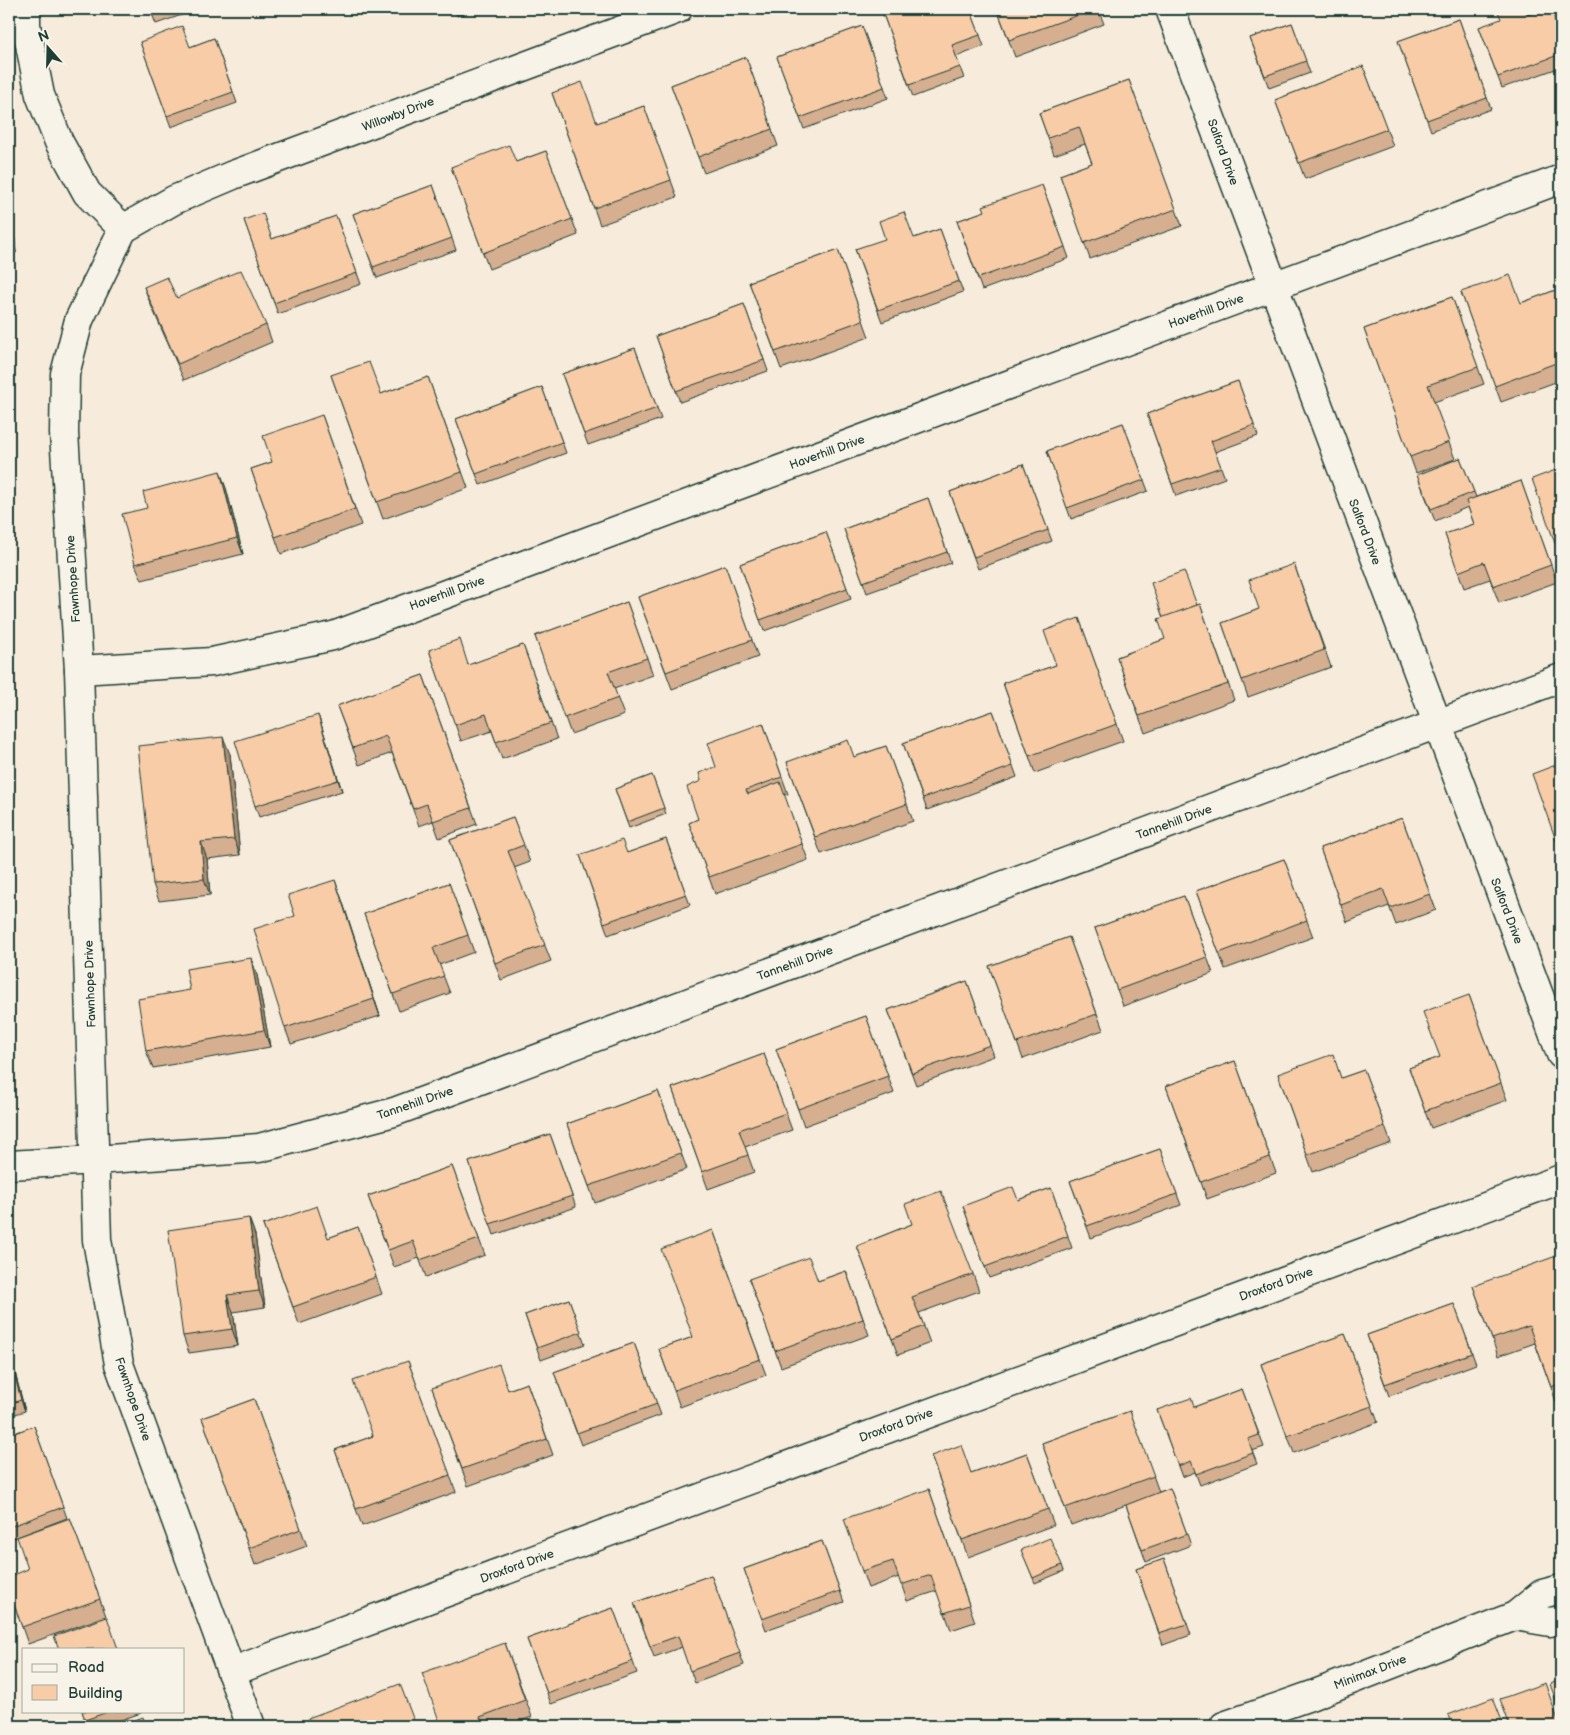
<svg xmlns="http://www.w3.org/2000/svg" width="1570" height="1735" font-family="'Balsamiq Sans',sans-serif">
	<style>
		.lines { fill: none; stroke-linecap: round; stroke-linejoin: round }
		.street-casing { stroke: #1f3d34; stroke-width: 31 }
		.street { stroke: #f7f3e8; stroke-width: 28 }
		.wall { fill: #d5af90; stroke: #1f3d34 }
		.shaded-wall { fill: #ae8f75; stroke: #1f3d34 }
		.building { fill: #f8cca7; stroke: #1f3d34 }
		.labels { text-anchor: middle; stroke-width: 4.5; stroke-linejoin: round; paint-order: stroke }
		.street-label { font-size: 12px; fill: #1f3d34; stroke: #f7f3e8 }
	</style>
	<rect width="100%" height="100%" fill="#f7ebdb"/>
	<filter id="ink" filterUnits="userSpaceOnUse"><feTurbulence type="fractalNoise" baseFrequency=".02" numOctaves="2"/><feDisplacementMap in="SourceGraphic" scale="10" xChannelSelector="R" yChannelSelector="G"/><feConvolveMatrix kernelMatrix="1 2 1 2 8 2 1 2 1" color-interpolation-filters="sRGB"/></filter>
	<g filter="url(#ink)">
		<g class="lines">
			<!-- street casing -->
			<g class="street-casing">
				<g id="street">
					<path d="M26 9V25L40 95 59 142 87 193 123 229"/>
					<path d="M1170 9 1561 1054"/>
					<path d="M123 229 79 320 65 374 64 433 79 670 97 1240 119 1364 251 1726"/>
					<path d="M123 229 174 200 233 175 678 9"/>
					<path d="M79 670 212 662 333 636 1561 179"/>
					<path d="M9 1165 96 1160 259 1148 394 1112 1561 678"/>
					<path d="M1515 1616 1550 1622 1561 1620"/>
					<path d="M231 1672 1561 1179"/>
					<path d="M1224 1726 1310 1696 1515 1616 1542 1594 1561 1589"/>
				</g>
			</g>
			<!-- street -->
			<use href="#street" class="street"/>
		</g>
		<!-- wall -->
		<g class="wall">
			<path d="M150 9H199L156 24Z"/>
			<path d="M455 9H476L457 16Z"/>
			<path d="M970 9 984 46 956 57 964 78 913 97 883 14Z"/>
			<path d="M997 9H1098L1104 24 1015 57Z"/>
			<path d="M1527 15 1561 36V67L1502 88 1479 27Z"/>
			<path d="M1459 19 1491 109 1431 131 1398 41Z"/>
			<path d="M1292 23 1310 73 1269 88 1250 38Z"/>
			<path d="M862 26 888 98 804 129 777 57Z"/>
			<path d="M214 38 237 103 171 127 140 42 190 47Z"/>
			<path d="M746 57 778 146 704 173 671 85Z"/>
			<path d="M1363 66 1393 146 1305 179 1275 100Z"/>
			<path d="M1129 80 1182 226 1090 259 1060 175 1092 163 1085 144 1054 155 1039 113Z"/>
			<path d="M552 93 597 123 644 106 677 197 600 225Z"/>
			<path d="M546 151 578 235 489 269 451 167 516 162Z"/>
			<path d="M433 185 456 250 377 278 353 214Z"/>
			<path d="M1042 185 1069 258 982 290 957 221 985 211Z"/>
			<path d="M9 209 13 222 16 253H9Z"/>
			<path d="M336 216 361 284 278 314 244 220 272 239Z"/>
			<path d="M940 229 963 292 882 322 855 249 914 238Z"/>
			<path d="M838 250 869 337 781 369 749 282Z"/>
			<path d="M144 287 177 298 266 325 272 342 184 380 150 303Z"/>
			<path d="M1561 288V380L1501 402 1461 292 1521 303Z"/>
			<path d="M1452 297 1484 384 1434 402 1455 459 1416 473 1364 329Z"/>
			<path d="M744 304 768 371 680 402 656 336Z"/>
			<path d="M635 348 661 419 588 445 562 374Z"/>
			<path d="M331 375 381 394 428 377 468 488 383 519Z"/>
			<path d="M1238 381 1258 436 1215 452 1225 478 1176 496 1147 414Z"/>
			<path d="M542 387 566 453 480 485 456 419Z"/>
			<path d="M322 415 361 525 281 554 251 469 272 462Z"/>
			<path d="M1123 423 1148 491 1071 519 1047 451Z"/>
			<path d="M1460 458 1476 497 1521 481 1557 582 1499 603 1490 579 1464 588 1445 534 1474 524 1468 507 1435 521 1417 475Z"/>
			<path d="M1023 464 1052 541 978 569 950 492Z"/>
			<path d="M226 488 243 554 142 580 135 564 147 508Z"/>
			<path d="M928 498 951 563 867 593 844 529Z"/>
			<path d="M826 532 851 599 764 631 740 564Z"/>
			<path d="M1294 564 1331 667 1248 697 1222 623 1259 609Z"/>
			<path d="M725 565 758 657 672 689 638 597Z"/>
			<path d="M627 602 653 675 614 689 624 715 571 734 535 636Z"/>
			<path d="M1200 604 1234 700 1145 733 1117 657 1165 639 1197 605Z"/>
			<path d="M1079 618 1123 741 1035 773 1003 683 1056 665Z"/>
			<path d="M523 645 557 739 502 759 492 731 461 741 429 650 469 665Z"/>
			<path d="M423 675 477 824 439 838 433 821 419 826 392 753 359 765 337 706Z"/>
			<path d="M993 711 1017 777 927 810 903 743Z"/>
			<path d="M318 715 342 791 259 817 255 806Z"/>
			<path d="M763 723 788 794 784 795 808 860 715 894 689 823 698 819 716 767Z"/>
			<path d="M886 746 913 821 821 854 787 762 854 757Z"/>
			<path d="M230 754 240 855 207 859 210 895 159 901 153 884Z"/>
			<path d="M652 775 666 814 629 828 615 789Z"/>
			<path d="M513 817 530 862 514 868 551 961 501 980 450 840Z"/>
			<path d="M1402 818 1436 910 1396 925 1389 906 1347 922 1320 848Z"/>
			<path d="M666 839 690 905 608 935 580 855 627 853Z"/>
			<path d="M1284 859 1313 937 1225 969 1196 891Z"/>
			<path d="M449 883 474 952 439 965 450 993 399 1011 364 914Z"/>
			<path d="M1184 896 1213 973 1123 1006 1095 928Z"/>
			<path d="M341 897 380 1016 291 1044 285 1028Z"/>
			<path d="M1069 937 1103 1030 1023 1059 989 966Z"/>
			<path d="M257 975 270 1047 153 1068 146 1051 190 990Z"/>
			<path d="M967 981 994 1056 916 1085 888 1010Z"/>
			<path d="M1469 995 1507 1100 1431 1128 1409 1068 1440 1057Z"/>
			<path d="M866 1016 894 1093 804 1126 776 1049Z"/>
			<path d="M764 1054 792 1130 745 1147 754 1172 708 1189 672 1088Z"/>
			<path d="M1235 1061 1276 1173 1207 1199 1166 1086Z"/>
			<path d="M1364 1070 1391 1143 1313 1172 1278 1074 1341 1078Z"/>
			<path d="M658 1091 687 1169 595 1203 567 1124Z"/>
			<path d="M550 1134 576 1207 494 1235 469 1162Z"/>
			<path d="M1160 1149 1181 1205 1091 1238 1070 1181Z"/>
			<path d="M452 1166 485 1255 426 1277 419 1258 394 1267 368 1196Z"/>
			<path d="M1051 1188 1072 1248 989 1278 963 1206 1018 1200Z"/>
			<path d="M249 1218 255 1235 265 1307 233 1312 238 1346 189 1353 183 1336Z"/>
			<path d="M912 1224 973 1274 979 1291 919 1313 930 1343 898 1355 857 1246Z"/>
			<path d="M263 1225 328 1238 358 1227 382 1294 299 1324Z"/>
			<path d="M713 1230 766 1375 680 1407 659 1349 693 1337Z"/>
			<path d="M1561 1262V1402L1557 1404 1535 1343 1498 1356 1473 1286Z"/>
			<path d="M846 1271 869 1335 781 1367 749 1279 818 1281Z"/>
			<path d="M569 1299 585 1344 541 1360 525 1315Z"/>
			<path d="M1454 1304 1476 1364 1389 1396 1367 1335Z"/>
			<path d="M1345 1334 1378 1422 1294 1453 1261 1364Z"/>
			<path d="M634 1343 661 1415 581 1445 554 1372Z"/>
			<path d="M9 1350 25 1411 9 1416Z"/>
			<path d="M408 1361 456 1492 362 1526 335 1450 373 1436Z"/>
			<path d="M527 1383 553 1455 468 1486 432 1388 508 1390Z"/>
			<path d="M1242 1389 1264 1447 1252 1451 1257 1464 1200 1485 1195 1472 1182 1477 1157 1410 1194 1407Z"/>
			<path d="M254 1399 307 1546 255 1565 202 1418Z"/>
			<path d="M1130 1411 1159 1492 1170 1488 1191 1545 1146 1562 1126 1505 1071 1525 1042 1443Z"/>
			<path d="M34 1426 67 1518 9 1540V1435Z"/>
			<path d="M1027 1453 1054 1525 968 1557 931 1456 971 1473Z"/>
			<path d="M929 1489 975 1622 951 1630 937 1591 907 1601 899 1577 868 1588 862 1571Z"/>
			<path d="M70 1518 106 1616 28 1644 9 1590 28 1569Z"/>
			<path d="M822 1541 844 1602 766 1630 744 1569Z"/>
			<path d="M1024 1556 1062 1565 1064 1571 1035 1583Z"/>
			<path d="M1164 1559 1191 1635 1163 1645 1136 1569Z"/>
			<path d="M711 1575 744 1665 695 1683 682 1647 654 1657 634 1603Z"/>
			<path d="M613 1608 637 1673 551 1704 527 1639Z"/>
			<path d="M505 1643 532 1717 506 1726H441Z"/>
			<path d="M82 1711H141V1713L104 1726H87Z"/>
		</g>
		<!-- shaded-wall -->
		<g class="shaded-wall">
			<path d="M9 209 13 222 16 253 10 236Z"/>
			<path d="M220 471 226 488 243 554 237 538Z"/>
			<path d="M318 715 322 727 342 791 338 780Z"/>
			<path d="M223 737 230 754 240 855 234 839Z"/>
			<path d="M201 842 207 859 210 895 204 879Z"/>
			<path d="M335 880 341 897 380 1016 374 999Z"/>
			<path d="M251 958 257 975 270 1047 264 1030Z"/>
			<path d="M249 1218 255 1235 265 1307 259 1291Z"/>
			<path d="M227 1295 233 1312 238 1346 232 1329Z"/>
			<path d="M9 1350 25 1411 21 1400 9 1354Z"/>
		</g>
		<!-- building -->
		<g class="building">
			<path d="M150 9H164L152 13Z"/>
			<path d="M896 9H970L980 35 952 45 960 67 909 85 883 14Z"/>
			<path d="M997 9H1095L1009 40Z"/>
			<path d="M1497 9H1524L1527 15 1545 9H1551L1561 36V54L1498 77 1479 27 1501 19Z"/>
			<path d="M1459 19 1487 98 1427 120 1398 41Z"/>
			<path d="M1292 23 1306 61 1265 76 1250 38Z"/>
			<path d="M182 26 190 47 214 38 233 92 167 116 140 42Z"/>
			<path d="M862 26 884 87 800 118 777 57Z"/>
			<path d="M746 57 772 129 698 157 671 85Z"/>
			<path d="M1363 66 1387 129 1299 163 1275 100Z"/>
			<path d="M1129 80 1176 209 1084 243 1060 175 1092 163 1079 127 1048 138 1039 113Z"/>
			<path d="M582 82 597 123 644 106 671 180 594 208 552 93Z"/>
			<path d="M509 145 516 162 546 151 572 219 483 253 451 167Z"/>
			<path d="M433 185 452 238 373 267 353 214Z"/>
			<path d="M1042 185 1065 247 978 278 957 221 985 211 983 206Z"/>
			<path d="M904 212 914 238 940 229 959 281 878 310 855 249 885 239 879 221Z"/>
			<path d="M263 213 272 239 336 216 357 273 274 303 244 220Z"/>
			<path d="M9 221 10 236H9Z"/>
			<path d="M838 250 863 320 775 352 749 282Z"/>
			<path d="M241 270 266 325 178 364 144 287 167 277 177 298Z"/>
			<path d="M1510 275 1521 303 1561 288V361L1495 386 1461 292Z"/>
			<path d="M1452 297 1478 367 1428 385 1449 442 1410 457 1364 329Z"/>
			<path d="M744 304 764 360 676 391 656 336Z"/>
			<path d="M635 348 657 408 584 434 562 374Z"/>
			<path d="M369 362 381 394 428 377 462 472 377 502 331 375Z"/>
			<path d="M1238 381 1254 425 1211 441 1221 467 1172 484 1147 414Z"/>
			<path d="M542 387 562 442 476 474 456 419Z"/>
			<path d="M322 415 355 509 275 537 251 469 272 462 263 436Z"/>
			<path d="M1123 423 1144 480 1067 508 1047 451Z"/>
			<path d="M1460 458 1474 492 1431 509 1417 475Z"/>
			<path d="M1023 464 1048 530 974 557 950 492Z"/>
			<path d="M1561 468V560L1532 479Z"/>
			<path d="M220 471 237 538 135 564 122 514 147 508 143 492Z"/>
			<path d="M1521 481 1551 565 1493 586 1484 562 1458 572 1445 534 1474 524 1466 501Z"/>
			<path d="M928 498 947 552 863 582 844 529Z"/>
			<path d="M826 532 847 588 760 620 740 564Z"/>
			<path d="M1294 564 1324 650 1242 680 1222 623 1259 609 1249 580Z"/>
			<path d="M725 565 752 640 666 672 638 597Z"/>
			<path d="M1184 571 1197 605 1163 618 1151 583Z"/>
			<path d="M627 602 647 658 608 672 618 698 564 718 535 636Z"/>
			<path d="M1200 604 1228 684 1139 716 1117 657 1165 639 1158 619Z"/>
			<path d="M1079 618 1117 724 1029 756 1003 683 1056 665 1044 631Z"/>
			<path d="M460 639 468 665 523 645 551 723 496 742 486 714 455 725 429 650Z"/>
			<path d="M423 675 471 808 433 821 427 804 413 809 386 736 353 748 337 706Z"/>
			<path d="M993 711 1013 766 923 798 903 743Z"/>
			<path d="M318 715 338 780 255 806 235 741Z"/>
			<path d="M763 723 782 777 746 790 748 794 780 782 802 844 709 877 689 823 698 819 687 787 701 781 699 773 716 767 708 743Z"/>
			<path d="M223 737 234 839 201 842 204 879 153 884 138 746Z"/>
			<path d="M848 740 854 757 886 746 907 804 815 837 787 762Z"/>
			<path d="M1561 763V854L1532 774Z"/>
			<path d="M652 775 664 808 627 822 615 789Z"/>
			<path d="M513 817 524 845 508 851 545 945 495 963 450 840Z"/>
			<path d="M1402 818 1430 894 1390 908 1383 889 1341 905 1320 848Z"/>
			<path d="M666 839 686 894 604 923 580 855 622 840 627 853Z"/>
			<path d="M1284 859 1307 920 1219 953 1196 891Z"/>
			<path d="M335 880 374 999 285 1028 254 929 295 916 288 895Z"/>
			<path d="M449 883 468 935 433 948 444 976 393 994 364 914Z"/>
			<path d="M1184 896 1207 957 1117 990 1095 928Z"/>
			<path d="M1069 937 1097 1014 1017 1043 989 966Z"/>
			<path d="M251 958 264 1030 146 1051 138 999 190 990 186 969Z"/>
			<path d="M967 981 990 1045 912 1073 888 1010Z"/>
			<path d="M1469 995 1501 1083 1425 1111 1409 1068 1440 1057 1423 1012Z"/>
			<path d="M866 1016 888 1076 798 1109 776 1049Z"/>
			<path d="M764 1054 786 1113 739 1130 748 1155 702 1172 672 1088Z"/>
			<path d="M1333 1054 1341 1078 1364 1070 1385 1127 1307 1155 1278 1074Z"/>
			<path d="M1235 1061 1270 1157 1201 1182 1166 1086Z"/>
			<path d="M658 1091 681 1153 589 1186 567 1124Z"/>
			<path d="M550 1134 572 1196 490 1224 469 1162Z"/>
			<path d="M1160 1149 1177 1194 1087 1226 1070 1181Z"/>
			<path d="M452 1166 479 1239 420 1260 413 1241 388 1250 368 1196Z"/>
			<path d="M1013 1187 1018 1200 1051 1188 1068 1236 985 1267 963 1206Z"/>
			<path d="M941 1191 973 1274 912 1297 924 1326 892 1339 857 1246 912 1224 905 1204Z"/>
			<path d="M317 1206 328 1238 358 1227 376 1277 293 1307 263 1225Z"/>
			<path d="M249 1218 259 1291 227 1295 232 1329 183 1336 168 1230Z"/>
			<path d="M713 1230 760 1359 674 1390 659 1349 693 1337 661 1249Z"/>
			<path d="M1559 1255 1561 1262V1383L1551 1387 1529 1326 1492 1339 1473 1286Z"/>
			<path d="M809 1257 818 1281 846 1271 863 1319 775 1351 749 1279Z"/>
			<path d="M569 1299 581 1332 537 1348 525 1315Z"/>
			<path d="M1454 1304 1472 1353 1385 1384 1367 1335Z"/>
			<path d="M1345 1334 1372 1406 1287 1436 1261 1364Z"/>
			<path d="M634 1343 657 1404 577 1433 554 1372Z"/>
			<path d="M9 1354 21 1400 9 1404Z"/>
			<path d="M408 1361 450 1475 356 1509 335 1450 373 1436 353 1381Z"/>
			<path d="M499 1364 508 1390 527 1383 547 1439 462 1469 432 1388Z"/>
			<path d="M1242 1389 1259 1435 1248 1439 1253 1453 1196 1474 1191 1461 1178 1466 1157 1410 1191 1398 1194 1407Z"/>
			<path d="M254 1399 301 1529 249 1548 202 1418Z"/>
			<path d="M1130 1411 1154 1476 1065 1508 1042 1443Z"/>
			<path d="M34 1426 63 1507 9 1527V1435Z"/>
			<path d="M961 1445 971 1473 1027 1453 1048 1509 962 1540 931 1456Z"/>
			<path d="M1170 1488 1187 1534 1142 1550 1126 1505Z"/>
			<path d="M929 1489 969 1605 944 1613 931 1575 901 1585 893 1561 862 1571 844 1519Z"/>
			<path d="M70 1518 100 1599 22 1627 9 1590V1577L28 1569 17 1537Z"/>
			<path d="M1050 1538 1062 1565 1033 1578 1021 1550Z"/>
			<path d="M822 1541 840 1591 762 1619 744 1569Z"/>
			<path d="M1164 1559 1187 1624 1159 1633 1136 1569Z"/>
			<path d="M711 1575 740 1653 690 1671 678 1636 650 1646 634 1603Z"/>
			<path d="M613 1608 633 1661 547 1693 527 1639Z"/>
			<path d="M107 1617 118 1649H59L54 1636Z"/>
			<path d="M505 1643 525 1700 480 1717 484 1726H441L422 1673Z"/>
			<path d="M1561 1680V1715L1550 1684Z"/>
			<path d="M1545 1683 1560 1726H1510L1500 1699Z"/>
			<path d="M400 1684 416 1726H312L308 1718Z"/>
			<path d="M1493 1698 1504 1726H1452L1448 1715Z"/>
			<path d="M82 1711H110L85 1720Z"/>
			<path d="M143 1717 146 1726H119Z"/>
			<path d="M1447 1720 1449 1726H1429Z"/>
		</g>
	</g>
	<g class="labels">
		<!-- street labels -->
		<g class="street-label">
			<text transform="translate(398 114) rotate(-21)" y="4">Willowby Drive</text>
			<text transform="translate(1223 152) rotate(70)" y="4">Salford Drive</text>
			<text transform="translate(1206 311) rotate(-20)" y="4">Haverhill Drive</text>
			<text transform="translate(827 452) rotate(-20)" y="4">Haverhill Drive</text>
			<text transform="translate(1365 532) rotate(69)" y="4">Salford Drive</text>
			<text transform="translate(73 579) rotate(-94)" y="4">Fawnhope Drive</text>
			<text transform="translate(447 593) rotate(-20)" y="4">Haverhill Drive</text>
			<text transform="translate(1174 822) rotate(-20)" y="4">Tannehill Drive</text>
			<text transform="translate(1507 911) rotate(69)" y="4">Salford Drive</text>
			<text transform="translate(795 963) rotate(-20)" y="4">Tannehill Drive</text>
			<text transform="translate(90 984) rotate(-92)" y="4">Fawnhope Drive</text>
			<text transform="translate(415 1103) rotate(-19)" y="4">Tannehill Drive</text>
			<text transform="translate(1276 1284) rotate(-20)" y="4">Droxford Drive</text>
			<text transform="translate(133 1399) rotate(71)" y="4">Fawnhope Drive</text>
			<text transform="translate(896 1425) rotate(-20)" y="4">Droxford Drive</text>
			<text transform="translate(517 1566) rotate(-20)" y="4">Droxford Drive</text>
			<text transform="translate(1370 1672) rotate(-21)" y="4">Minimax Drive</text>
		</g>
	</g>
	<!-- margin -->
	<rect width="1570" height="1735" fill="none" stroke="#f7f3e8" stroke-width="30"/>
	<rect x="15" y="15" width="1540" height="1705" fill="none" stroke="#1f3d34" stroke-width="2" filter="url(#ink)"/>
	<!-- legend -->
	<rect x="22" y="1648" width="162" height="65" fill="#f7f3e8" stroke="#a1aaa0"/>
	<rect x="32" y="1664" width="25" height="8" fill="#f7f3e8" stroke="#a1aaa0"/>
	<text x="68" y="1672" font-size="15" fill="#1f3d34">Road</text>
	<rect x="32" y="1685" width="25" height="15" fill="#f8cca7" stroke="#a1aaa0"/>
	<text x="68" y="1698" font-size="15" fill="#1f3d34">Building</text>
	<!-- north arrow -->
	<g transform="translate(48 48) rotate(340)" stroke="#f7f3e8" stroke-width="4" paint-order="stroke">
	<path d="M0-4L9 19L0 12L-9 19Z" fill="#1f3d34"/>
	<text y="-8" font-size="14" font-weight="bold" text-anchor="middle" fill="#1f3d34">N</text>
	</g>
</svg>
